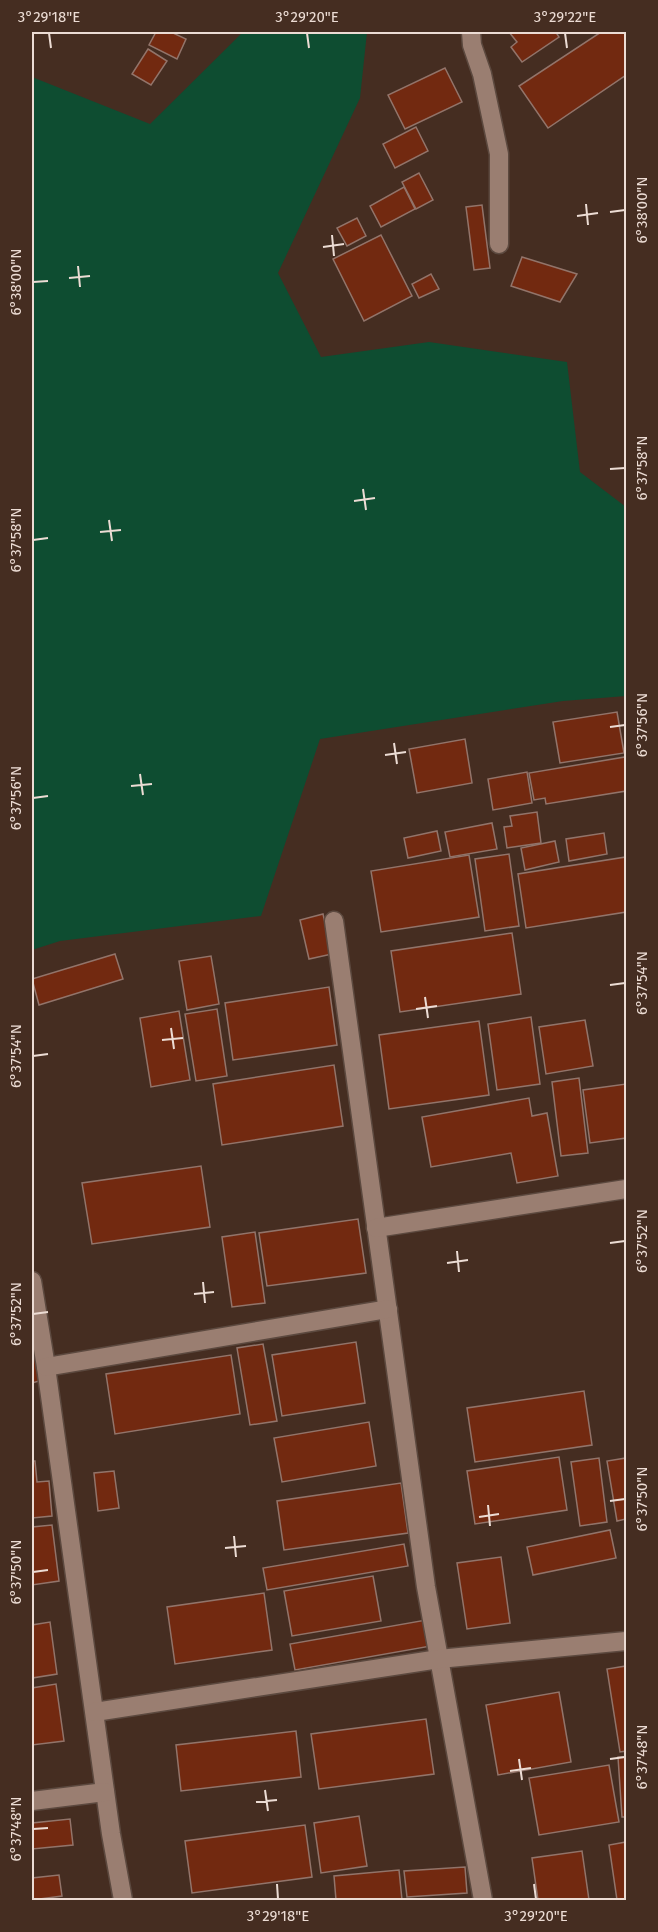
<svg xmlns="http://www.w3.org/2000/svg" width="658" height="1932" font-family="'Fira Sans',sans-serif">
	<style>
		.green { fill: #0e4d31 }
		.building { fill: #722910; stroke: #92746a; stroke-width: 1.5 }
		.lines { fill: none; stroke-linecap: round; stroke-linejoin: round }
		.street-casing { stroke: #5c493f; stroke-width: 21 }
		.street { stroke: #9a7e71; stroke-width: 18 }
		.ticks { fill: none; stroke: #ecdcd4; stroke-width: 2 }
		.neatline { fill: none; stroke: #ecdcd4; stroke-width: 2 }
		.ticks-label { font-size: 15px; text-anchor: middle; fill: #ecdcd4 }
	</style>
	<rect width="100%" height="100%" fill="#452d21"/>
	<!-- green -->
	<path class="green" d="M243 32H367L360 98 278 273 321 357 429 342 567 362 580 472 626 507V696L563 701 320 739 261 916 60 941 32 950V77L150 124Z"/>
	<!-- building -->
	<g class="building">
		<path d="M156 32H171L186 39 177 59 149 45Z"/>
		<path d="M509 32H560L557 34 559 37 522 62 511 47 517 42Z"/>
		<path d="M601 32H626V75L548 128 519 86Z"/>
		<path d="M148 49 167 61 151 85 132 74Z"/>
		<path d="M445 68 462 102 405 129 388 95Z"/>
		<path d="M416 127 428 151 395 168 383 144Z"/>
		<path d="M419 173 433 200 416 209 402 182Z"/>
		<path d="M404 187 415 209 381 227 370 206Z"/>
		<path d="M482 205 490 268 474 270 466 207Z"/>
		<path d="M357 218 366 236 347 246 337 228Z"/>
		<path d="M381 235 412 296 364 321 333 259Z"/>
		<path d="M522 257 577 274 560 302 511 286Z"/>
		<path d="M431 274 439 289 419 298 412 284Z"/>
		<path d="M617 712 624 753 560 763 553 722Z"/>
		<path d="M465 739 472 783 417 793 409 749Z"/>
		<path d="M625 757 626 791 546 804 545 798 534 800 529 773Z"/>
		<path d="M527 772 532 803 493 810 488 779Z"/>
		<path d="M537 812 541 843 507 848 504 827 512 826 510 816Z"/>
		<path d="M492 823 497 849 450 857 445 832Z"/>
		<path d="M437 831 441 851 408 858 404 838Z"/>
		<path d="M604 833 607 854 569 861 566 839Z"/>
		<path d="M555 841 559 862 525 870 521 848Z"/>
		<path d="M509 854 519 926 485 931 475 859Z"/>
		<path d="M469 855 479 917 381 932 371 871Z"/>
		<path d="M626 857V912L526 928 518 874Z"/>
		<path d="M323 914 332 954 309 959 300 920Z"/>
		<path d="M512 933 521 994 400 1012 391 951Z"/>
		<path d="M115 954 123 979 39 1005 32 979Z"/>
		<path d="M211 956 219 1004 187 1010 179 961Z"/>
		<path d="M329 987 337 1045 233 1060 225 1003Z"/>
		<path d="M217 1009 227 1076 196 1081 185 1014Z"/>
		<path d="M179 1011 190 1080 151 1087 140 1018Z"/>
		<path d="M531 1017 540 1084 497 1090 488 1024Z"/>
		<path d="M585 1020 593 1066 546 1074 539 1027Z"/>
		<path d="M479 1021 489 1095 389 1109 379 1035Z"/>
		<path d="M334 1065 343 1126 222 1145 213 1084Z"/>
		<path d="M579 1078 588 1153 561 1156 552 1082Z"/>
		<path d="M626 1084V1138L590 1143 583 1090Z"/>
		<path d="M529 1098 532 1116 547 1113 558 1176 517 1183 511 1153 431 1167 422 1117Z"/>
		<path d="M201 1166 210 1227 92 1244 82 1183Z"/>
		<path d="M358 1219 366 1273 267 1286 259 1233Z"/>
		<path d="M255 1232 265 1303 232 1307 222 1237Z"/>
		<path d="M32 1335 39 1381 32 1383Z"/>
		<path d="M356 1342 365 1403 282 1416 272 1355Z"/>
		<path d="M263 1344 277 1421 250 1425 237 1348Z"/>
		<path d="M231 1355 240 1414 115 1434 106 1374Z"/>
		<path d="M584 1391 592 1445 475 1462 467 1408Z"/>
		<path d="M369 1422 376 1466 282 1482 274 1438Z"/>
		<path d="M559 1457 567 1510 475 1524 467 1471Z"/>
		<path d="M599 1458 607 1522 580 1526 571 1462Z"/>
		<path d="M626 1458V1519L617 1521 607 1461Z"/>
		<path d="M32 1461H35L37 1482 49 1481 52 1516 32 1518Z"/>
		<path d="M114 1471 119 1508 98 1511 94 1473Z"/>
		<path d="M401 1483 408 1533 284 1550 277 1501Z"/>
		<path d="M52 1525 59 1581 32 1585V1527Z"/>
		<path d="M610 1530 616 1558 533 1575 527 1547Z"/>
		<path d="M404 1544 408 1566 267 1590 263 1568Z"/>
		<path d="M501 1557 510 1623 467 1629 457 1563Z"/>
		<path d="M373 1576 381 1621 292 1636 284 1591Z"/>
		<path d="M264 1593 272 1650 175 1664 167 1607Z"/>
		<path d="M426 1620 431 1646 295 1670 290 1644Z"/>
		<path d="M50 1622 57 1674 32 1678V1625Z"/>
		<path d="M626 1666V1751L620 1752 607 1669Z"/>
		<path d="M56 1684 64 1741 32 1745V1688Z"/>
		<path d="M559 1692 571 1762 498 1775 486 1705Z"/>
		<path d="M426 1719 434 1774 319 1789 311 1734Z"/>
		<path d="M296 1731 301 1777 181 1791 176 1745Z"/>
		<path d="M618 1757H626V1817H622Z"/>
		<path d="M609 1765 619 1822 539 1835 529 1778Z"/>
		<path d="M359 1816 367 1866 321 1873 314 1823Z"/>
		<path d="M70 1819 73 1845 32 1849V1823Z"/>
		<path d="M305 1825 312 1877 192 1893 185 1841Z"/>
		<path d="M626 1842V1900H617L609 1845Z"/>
		<path d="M582 1851 589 1900H538L532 1858Z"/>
		<path d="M465 1867 467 1893 407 1897 404 1871Z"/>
		<path d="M399 1870 402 1900H336L334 1876Z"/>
		<path d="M59 1875 62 1896 32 1900V1878Z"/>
	</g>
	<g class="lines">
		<!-- street casing -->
		<g class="street-casing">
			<g id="street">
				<path d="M471 32 472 45 482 74 499 154V244"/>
				<path d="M334 921 426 1587 483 1900"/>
				<path d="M376 1228 626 1189"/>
				<path d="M32 1281 46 1367 111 1834 123 1900"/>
				<path d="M46 1367 388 1309"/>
				<path d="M95 1712 439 1659 626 1641"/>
				<path d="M32 1801 105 1792"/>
			</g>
		</g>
		<!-- street -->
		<use href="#street" class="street"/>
	</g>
	<!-- ticks -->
	<path class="ticks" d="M49 33 51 48M307 33 309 48M565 33 567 48M586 204 588 225M610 212 625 210M577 216 598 213M332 235 334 256M323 247 344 244M78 266 80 287M69 278 90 276M33 282 48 281M610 469 625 468M363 489 366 510M354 501 375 498M109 520 112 541M100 532 121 530M33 540 48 538M610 727 625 725M394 743 397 764M385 755 406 752M140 774 143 795M131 786 152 784M33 798 48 796M610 985 625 983M425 997 428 1018M416 1009 437 1006M171 1028 174 1049M162 1040 183 1038M33 1056 48 1054M610 1243 625 1241M457 1251 459 1272M447 1263 468 1260M203 1282 205 1303M194 1294 214 1292M33 1314 48 1312M610 1501 625 1499M488 1505 490 1526M479 1517 499 1514M234 1536 236 1557M225 1548 246 1546M33 1572 48 1570M519 1759 522 1780M610 1759 625 1757M510 1771 531 1768M265 1790 268 1811M256 1802 277 1800M33 1829 48 1828M277 1884 278 1899M534 1884 536 1899"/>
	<!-- border -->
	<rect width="658" height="1932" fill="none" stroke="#452d21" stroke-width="66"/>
	<rect x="33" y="33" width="592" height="1866" class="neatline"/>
	<g class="ticks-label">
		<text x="49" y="22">3°29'18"E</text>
		<text x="307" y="22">3°29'20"E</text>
		<text x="565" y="22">3°29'22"E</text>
		<text transform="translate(642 210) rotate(-90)" y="5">6°38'00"N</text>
		<text transform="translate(16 282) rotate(-90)" y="5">6°38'00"N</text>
		<text transform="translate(642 468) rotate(-90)" y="5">6°37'58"N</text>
		<text transform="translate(16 540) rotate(-90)" y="5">6°37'58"N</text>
		<text transform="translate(642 725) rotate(-90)" y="5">6°37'56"N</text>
		<text transform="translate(16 798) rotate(-90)" y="5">6°37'56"N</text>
		<text transform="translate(642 983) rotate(-90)" y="5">6°37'54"N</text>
		<text transform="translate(16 1056) rotate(-90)" y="5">6°37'54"N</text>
		<text transform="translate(642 1241) rotate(-90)" y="5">6°37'52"N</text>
		<text transform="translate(16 1314) rotate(-90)" y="5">6°37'52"N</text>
		<text transform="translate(642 1499) rotate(-90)" y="5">6°37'50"N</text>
		<text transform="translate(16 1572) rotate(-90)" y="5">6°37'50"N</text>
		<text transform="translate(642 1757) rotate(-90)" y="5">6°37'48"N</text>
		<text transform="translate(16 1829) rotate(-90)" y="5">6°37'48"N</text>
		<text x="278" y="1921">3°29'18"E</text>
		<text x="536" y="1921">3°29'20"E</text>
	</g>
</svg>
